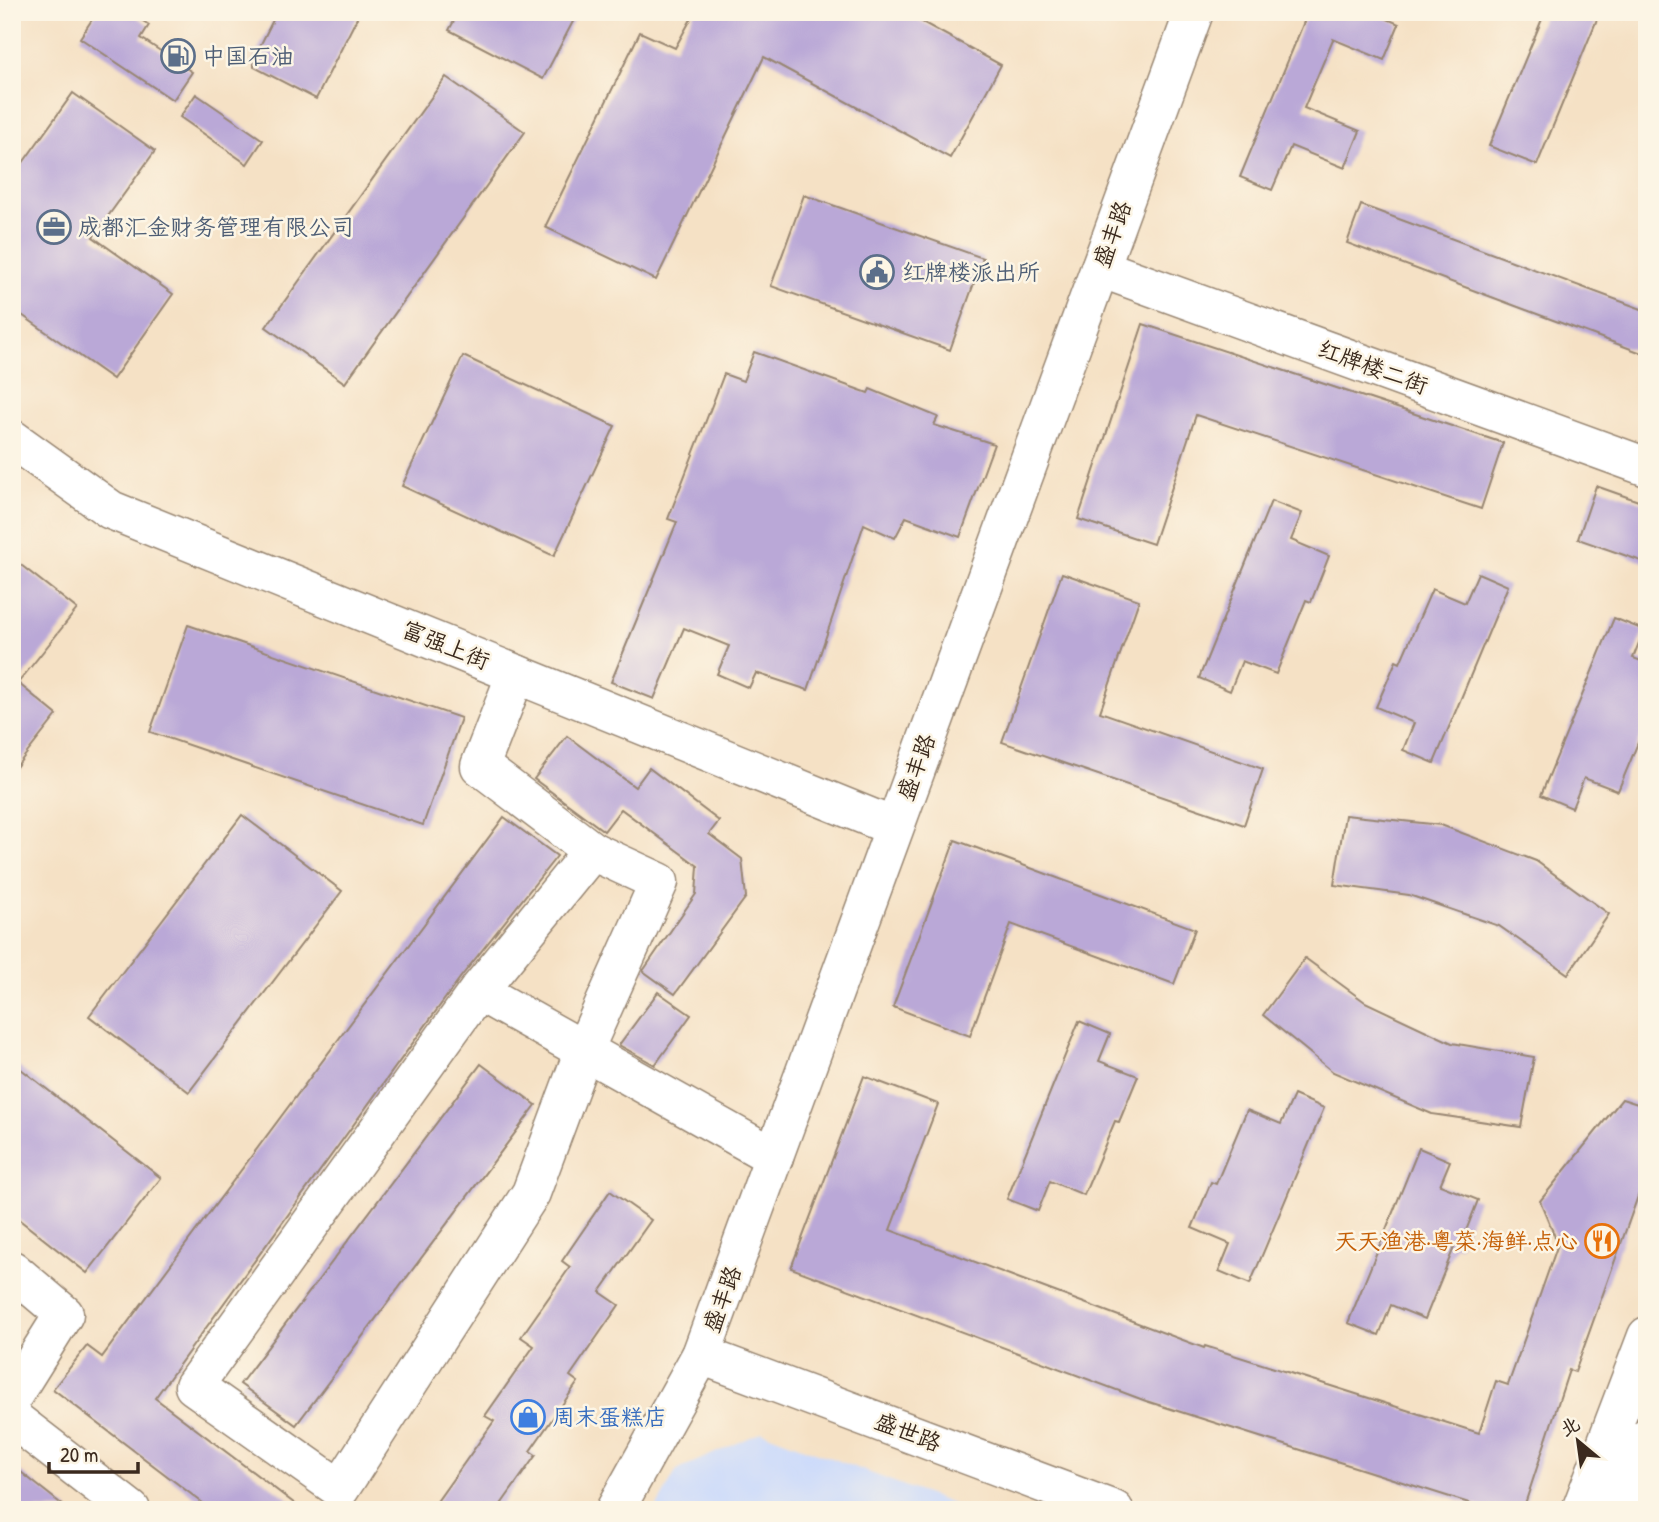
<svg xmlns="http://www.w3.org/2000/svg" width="1659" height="1522" font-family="'Patrick Hand','LXGW WenKai TC',sans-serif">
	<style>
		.built { fill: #cddbfa }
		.building { fill: #baa8d7 }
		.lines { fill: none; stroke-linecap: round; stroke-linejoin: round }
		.minor-casing { stroke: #988672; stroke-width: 41 }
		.major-casing { stroke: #988672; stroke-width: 41 }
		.minor { stroke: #fff; stroke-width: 38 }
		.major { stroke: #fff; stroke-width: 38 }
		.labels { text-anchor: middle; stroke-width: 5; stroke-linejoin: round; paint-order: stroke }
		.service-label { font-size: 23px; fill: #4e5e75; stroke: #fcf5e5; text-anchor: start }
		.street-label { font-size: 23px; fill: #3b2a1e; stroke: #fcf5e5 }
		.food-label { font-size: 23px; fill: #c56008; stroke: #fcf5e5; text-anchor: end }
		.shop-label { font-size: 23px; fill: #366cbe; stroke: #fcf5e5; text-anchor: start }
	</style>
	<rect width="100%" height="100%" fill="#fcf5e5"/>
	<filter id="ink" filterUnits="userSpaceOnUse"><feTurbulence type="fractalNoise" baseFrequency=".0143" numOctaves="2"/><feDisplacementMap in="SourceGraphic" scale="14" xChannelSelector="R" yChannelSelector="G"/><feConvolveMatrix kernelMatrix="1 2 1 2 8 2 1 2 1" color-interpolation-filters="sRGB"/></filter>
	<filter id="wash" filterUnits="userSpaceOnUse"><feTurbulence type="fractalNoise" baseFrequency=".00686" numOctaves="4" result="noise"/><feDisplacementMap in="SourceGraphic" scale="28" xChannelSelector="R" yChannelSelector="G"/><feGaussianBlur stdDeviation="1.57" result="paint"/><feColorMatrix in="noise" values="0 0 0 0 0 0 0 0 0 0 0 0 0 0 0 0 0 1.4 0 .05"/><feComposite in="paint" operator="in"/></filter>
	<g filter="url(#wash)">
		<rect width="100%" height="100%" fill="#f5e1c5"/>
		<!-- built -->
		<path class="built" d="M762 1432 968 1510H655L677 1470Z"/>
		<g id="blocks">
			<!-- building -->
			<g class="building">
				<path d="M97 12H129L149 25 141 38 192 72 173 100 80 38Z"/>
				<path d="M277 12H360L316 99 254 67V58Z"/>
				<path d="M459 12H578L543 79 449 30Z"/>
				<path d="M695 12H904L1001 65 950 158 764 57 656 280 545 227 640 32 675 48Z"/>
				<path d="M1308 12H1371L1399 24 1384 60 1333 39 1304 108 1360 131 1345 168 1291 146 1272 190 1240 177Z"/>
				<path d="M1545 12H1600L1537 165 1489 146Z"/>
				<path d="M446 77 525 132 345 383 266 327Z"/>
				<path d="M73 93 155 151 93 237 173 294 113 379 12 308V178Z"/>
				<path d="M196 94 263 140 247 164 180 117Z"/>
				<path d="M804 195 983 258 950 350 771 286Z"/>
				<path d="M1361 205 1647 311V355L1347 243Z"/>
				<path d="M1143 324 1503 443 1481 509 1196 415 1153 544 1078 519Z"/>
				<path d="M754 352 868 393 870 389 938 417 934 425 994 444 960 537 906 517 895 538 864 524 808 690 756 673 749 688 717 674 729 646 684 628 654 699 611 682 677 522 668 519 724 374 743 381Z"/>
				<path d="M463 356 615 426 554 556 402 486Z"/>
				<path d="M1596 486 1647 504V563L1578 539Z"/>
				<path d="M1271 501 1302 513 1291 540 1329 556 1311 602 1306 600 1276 674 1242 661 1230 691 1199 678Z"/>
				<path d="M12 558 77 609 18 683 57 715 12 772Z"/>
				<path d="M1062 573 1139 600 1100 712 1263 769 1244 825 1002 742Z"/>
				<path d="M1478 573 1508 586 1434 763 1403 750 1414 723 1376 707 1396 661 1400 663 1432 589 1465 603Z"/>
				<path d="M1614 618 1644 630 1633 658 1647 663V721L1618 791 1584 778 1572 808 1541 795Z"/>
				<path d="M188 625 461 718 423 825 150 732Z"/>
				<path d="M567 736 635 787 649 768 719 821 709 834 742 859 746 897 675 994 643 971 696 894 698 866 621 809 604 831 534 779Z"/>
				<path d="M242 815 342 891 189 1092 89 1016Z"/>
				<path d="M1345 815 1441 825 1536 861 1609 914 1568 974 1499 926 1409 895 1334 885Z"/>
				<path d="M504 817 557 856 460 978 155 1398 303 1510H212L53 1389 87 1346 102 1357Z"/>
				<path d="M955 840 1195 929 1174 984 1011 924 970 1036 893 1007Z"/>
				<path d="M1305 958 1365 1002 1452 1043 1534 1057 1521 1127 1432 1114 1333 1072 1263 1015Z"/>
				<path d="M658 992 691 1015 655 1065 619 1045Z"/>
				<path d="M1079 1021 1110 1034 1099 1061 1138 1076 1119 1122 1115 1121 1084 1195 1050 1181 1038 1211 1007 1199Z"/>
				<path d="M12 1062 161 1178 87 1273 12 1214Z"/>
				<path d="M481 1064 536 1105 296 1425 240 1384Z"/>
				<path d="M864 1076 938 1104 890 1230 1204 1348 1205 1346 1479 1433 1496 1381 1508 1385 1558 1244 1540 1201 1622 1099 1647 1107V1171L1575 1372 1569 1370 1523 1510H1491L1146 1401 791 1268Z"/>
				<path d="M1294 1095 1324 1108 1250 1284 1219 1271 1230 1244 1192 1228 1211 1182 1216 1184 1247 1110 1281 1124Z"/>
				<path d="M1419 1148 1450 1161 1440 1185 1478 1200 1460 1246 1455 1245 1425 1319 1391 1305 1379 1335 1348 1323Z"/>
				<path d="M610 1191 651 1220 600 1292 619 1305 570 1376 578 1382 530 1451 536 1455 497 1510H431L494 1421 485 1416 534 1346 521 1337 570 1267 562 1261Z"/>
				<path d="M12 1465 69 1510H12Z"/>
			</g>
		</g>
	</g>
	<g filter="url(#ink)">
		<use href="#blocks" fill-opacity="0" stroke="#988672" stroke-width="2"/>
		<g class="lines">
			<!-- minor casing -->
			<g class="minor-casing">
				<g id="minor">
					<path d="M1100 268 1647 467"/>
					<path d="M12 439 111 510 894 827"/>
					<path d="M516 674 480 766 592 851"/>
					<path d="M478 991 592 851 659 882 584 1050 531 1193 340 1489 194 1386 478 991 774 1157"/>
					<path d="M12 1270 64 1314 12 1397"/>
					<path d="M701 1355 1114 1510"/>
					<path d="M12 1418 131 1510"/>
					<path d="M615 1510 701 1355 1194 12"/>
				</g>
			</g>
			<!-- major casing -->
			<g class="major-casing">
				<g id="major">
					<path d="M1581 1510 1647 1336"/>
					<path d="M1620 1510 1647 1437"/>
				</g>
			</g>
			<!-- minor -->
			<use href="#minor" class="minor"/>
			<!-- major -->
			<use href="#major" class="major"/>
		</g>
	</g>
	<!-- icons -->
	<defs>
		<g id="fuel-ring" transform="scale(1.75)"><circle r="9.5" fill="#fcf5e5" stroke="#5c6f8a" stroke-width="1.5"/><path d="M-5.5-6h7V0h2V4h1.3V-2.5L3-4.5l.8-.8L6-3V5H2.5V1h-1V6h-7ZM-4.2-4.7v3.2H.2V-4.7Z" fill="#5c6f8a"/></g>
		<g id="office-ring" transform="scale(1.75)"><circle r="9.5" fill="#fcf5e5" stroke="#5c6f8a" stroke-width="1.5"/><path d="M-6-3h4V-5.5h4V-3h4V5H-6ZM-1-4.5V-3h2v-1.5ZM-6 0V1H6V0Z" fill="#5c6f8a"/></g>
		<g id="civic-ring" transform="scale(1.75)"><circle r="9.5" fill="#fcf5e5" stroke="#5c6f8a" stroke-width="1.5"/><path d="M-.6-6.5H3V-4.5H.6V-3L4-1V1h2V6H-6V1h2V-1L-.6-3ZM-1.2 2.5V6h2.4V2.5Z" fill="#5c6f8a"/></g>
		<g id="restaurant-ring" transform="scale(1.75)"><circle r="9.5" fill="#fcf5e5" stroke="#e8710a" stroke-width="1.5"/><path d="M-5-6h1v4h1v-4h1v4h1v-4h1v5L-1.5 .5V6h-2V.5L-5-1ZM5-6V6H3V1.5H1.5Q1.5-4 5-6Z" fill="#e8710a"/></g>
		<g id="shop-ring" transform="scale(1.75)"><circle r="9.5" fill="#fcf5e5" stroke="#3f7fe0" stroke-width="1.5"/><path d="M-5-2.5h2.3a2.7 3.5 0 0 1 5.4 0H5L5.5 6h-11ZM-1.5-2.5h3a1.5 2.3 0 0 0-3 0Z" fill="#3f7fe0"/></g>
	</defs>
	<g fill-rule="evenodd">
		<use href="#fuel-ring" x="178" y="56"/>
		<use href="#office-ring" x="54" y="227"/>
		<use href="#civic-ring" x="877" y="272"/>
		<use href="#restaurant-ring" x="1602" y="1241"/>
		<use href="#shop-ring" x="528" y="1417"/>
	</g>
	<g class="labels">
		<!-- service labels -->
		<g class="service-label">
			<text x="202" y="64">中国石油</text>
			<text x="78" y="235">成都汇金财务管理有限公司</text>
			<text x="902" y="280">红牌楼派出所</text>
		</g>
		<!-- street labels -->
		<g class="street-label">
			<text transform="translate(1112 234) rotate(-70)" y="8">盛丰路</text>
			<text transform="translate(1373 367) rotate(20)" y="8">红牌楼二街</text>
			<text transform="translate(446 645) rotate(22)" y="8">富强上街</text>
			<text transform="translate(916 767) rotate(-70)" y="8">盛丰路</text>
			<text transform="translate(722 1299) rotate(-70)" y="8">盛丰路</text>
			<text transform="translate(908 1432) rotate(21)" y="8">盛世路</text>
		</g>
		<!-- food labels -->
		<g class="food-label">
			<text x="1578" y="1249">天天渔港·粤菜·海鲜·点心</text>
		</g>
		<!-- shop labels -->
		<g class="shop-label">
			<text x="552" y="1425">周末蛋糕店</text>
		</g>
	</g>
	<!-- margin -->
	<rect width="1659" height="1522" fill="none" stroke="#fcf5e5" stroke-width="42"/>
	<!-- north arrow -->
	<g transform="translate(1578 1441) rotate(331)" stroke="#fcf5e5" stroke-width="5" paint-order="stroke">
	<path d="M0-5L12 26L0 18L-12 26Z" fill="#3b2a1e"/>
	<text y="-10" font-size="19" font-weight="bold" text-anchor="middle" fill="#3b2a1e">北</text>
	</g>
	<!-- scale -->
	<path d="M49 1462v10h89v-10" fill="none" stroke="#3b2a1e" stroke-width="3.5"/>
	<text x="60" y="1462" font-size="21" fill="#3b2a1e" stroke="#fcf5e5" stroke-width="5" paint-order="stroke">20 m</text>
</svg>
